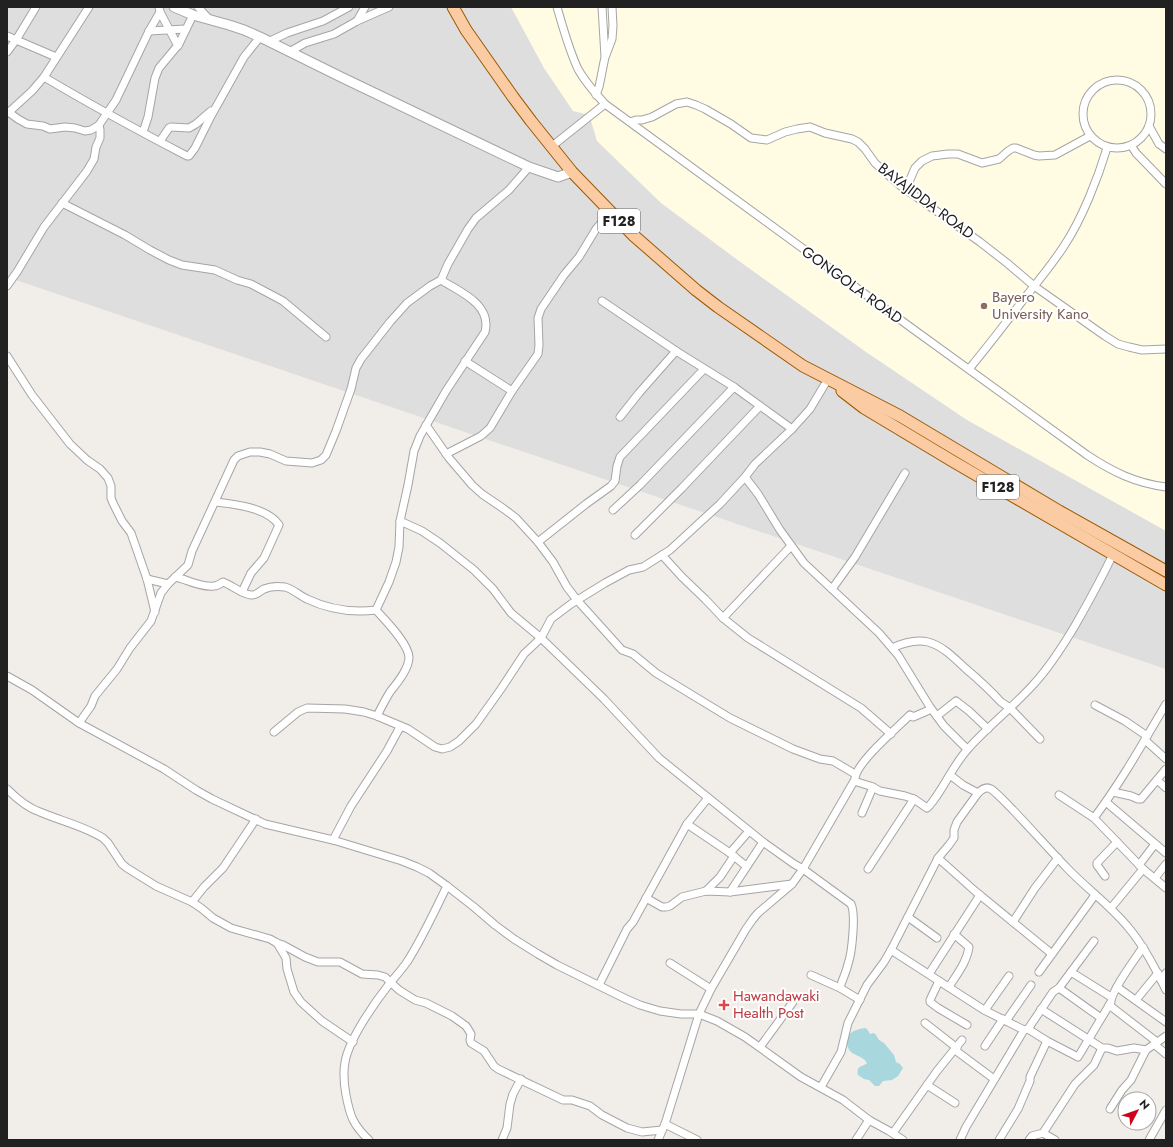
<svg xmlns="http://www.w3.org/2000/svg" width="1173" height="1147" font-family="Jost,sans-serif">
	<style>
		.residential { fill: #dfdede }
		.education { fill: #fffce3 }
		.water { fill: #a9d7de }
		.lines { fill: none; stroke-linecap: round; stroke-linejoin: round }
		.minor-casing { stroke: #a5a5a5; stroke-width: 9 }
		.tertiary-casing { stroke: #a5a5a5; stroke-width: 11 }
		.primary-casing { stroke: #9c5902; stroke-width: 13 }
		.minor { stroke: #fff; stroke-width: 7 }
		.tertiary { stroke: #fff; stroke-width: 9 }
		.primary { stroke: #fbcca3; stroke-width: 11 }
		.education-dot { fill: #8d6e63; stroke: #fff; stroke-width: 1.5 }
		.health-dot { fill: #e0444e; stroke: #fff; stroke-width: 1.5 }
		.labels { text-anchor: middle; stroke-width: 4; stroke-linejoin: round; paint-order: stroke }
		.shield { fill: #fff; stroke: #646464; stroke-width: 1 }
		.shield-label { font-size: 14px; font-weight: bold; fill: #212121 }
		.street-label { font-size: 15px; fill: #212121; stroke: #fff }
		.education-label { font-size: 15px; fill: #785e54; stroke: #fff; text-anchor: start }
		.health-label { font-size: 15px; fill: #be3a42; stroke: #fff; text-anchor: start }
	</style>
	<rect width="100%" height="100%" fill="#f1ede8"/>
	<!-- residential -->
	<path class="residential" d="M7 7H1166V669L7 277Z"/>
	<!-- education -->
	<path class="education" d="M511 7H1166V531L967 420 866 352 739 261 661 203 597 141 591 121 585 114 573 111 544 68Z"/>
	<!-- water -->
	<path class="water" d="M865 1028 867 1029 870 1034 874 1033 876 1035 879 1040 884 1043 894 1055 896 1062 900 1064 903 1068 898 1076 892 1080 883 1081 879 1086H875L869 1080 864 1079 858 1075C856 1065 863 1067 867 1063 864 1057 856 1056 851 1052 848 1049 847 1046 847 1043 848 1031 855 1030 865 1028Z"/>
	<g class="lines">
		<!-- minor casing -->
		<g class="minor-casing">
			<g id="minor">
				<path d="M159 7 160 12 178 46"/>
				<path d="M198 7 209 19"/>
				<path d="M557 7C563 28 569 50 578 69 585 82 595 93 605 104"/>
				<path d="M357 21 365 7"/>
				<path d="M149 31 186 29"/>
				<path d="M7 36 56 57"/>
				<path d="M270 41 287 33 323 21 349 7"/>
				<path d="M291 51 305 43 334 34 357 21 389 7"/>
				<path d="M7 52 16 40 36 7"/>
				<path d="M606 55 612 39 613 26 612 7"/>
				<path d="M44 77C91 105 139 131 187 156H189L195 148 211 116 244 57 260 37"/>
				<circle cx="1117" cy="114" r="34"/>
				<path d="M596 95 599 87 605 57 602 7"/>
				<path d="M7 111 18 119 27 124 43 126 50 129 65 127 75 128 85 131 91 130 99 125 116 100 149 31 160 12"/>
				<path d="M9 112 32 91 44 77 89 7"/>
				<path d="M630 122 636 120H642L652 117 676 104 687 102 696 105 705 109 731 124 751 138 767 140 785 132 797 129 810 127 825 133 852 139 858 142 865 149 875 163 887 174 901 186 980 242 1007 263 1034 286 1105 336 1118 344 1129 347 1142 350 1166 349"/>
				<path d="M1149 126 1159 144 1166 149"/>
				<path d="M143 132 148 117 155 78 159 68 179 44 193 15"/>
				<path d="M160 141 169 128 171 127 189 128 196 124 211 111"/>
				<path d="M1131 145 1136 153 1166 184"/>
				<path d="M551 147 605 104 913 329 1087 455C1113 472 1135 483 1166 487"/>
				<path d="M906 189 915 168 922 161 932 156 948 154H958L982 163 999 159 1008 151 1013 148H1016L1034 155 1039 156 1055 155 1090 136"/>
				<path d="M62 203 125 235 150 250 169 260 182 265 215 270 237 280 251 284 268 293 283 301 326 337"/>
				<path d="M7 286 17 272 44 227 87 171 94 159 96 147 100 138V130L99 125"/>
				<path d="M602 301 676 351 734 387 792 429"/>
				<path d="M7 356 32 395 70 444 87 460 100 469 108 478 111 486V498L113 503 122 521 131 533 147 579 155 612"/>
				<path d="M465 361 512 391"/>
				<path d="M969 369C989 345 1008 320 1027 295 1040 279 1053 263 1064 246 1082 219 1098 178 1107 148"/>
				<path d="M620 417 639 393 676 351"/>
				<path d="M426 425 449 458 472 485 482 494 504 509 516 518 538 542 553 562 567 587 577 600 622 650 633 654 656 673 730 718 793 749 820 759 833 761 855 774"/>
				<path d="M446 454 481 436 490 428 512 391 538 354 539 345 538 318 541 309 564 275 579 257 596 229 611 212"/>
				<path d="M745 477 758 494 780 530 804 563 879 633 898 655 930 707 944 726 967 749"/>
				<path d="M215 502C235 504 268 508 279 525L264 558 251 573 242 592"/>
				<path d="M613 510 640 485 734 387"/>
				<path d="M400 521 422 531 440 543 474 570 493 589 511 613 541 638 604 699 659 758 763 842 794 864 803 869 851 904C856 914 852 953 848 964 846 973 842 980 840 988L860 1000"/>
				<path d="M635 535 682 488 760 406"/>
				<path d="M538 542 586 504 611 486 615 481 617 466 620 457 704 369"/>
				<path d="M662 555 682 577 705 599 723 618 748 638 861 708 891 734"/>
				<path d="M175 577C186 579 202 588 214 586 217 586 220 584 223 582 232 585 241 594 251 595 256 596 260 591 264 589 271 586 278 586 285 587 293 589 300 596 307 599 330 610 351 613 376 610"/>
				<path d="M147 579 168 584"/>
				<path d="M832 589 855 557 905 473"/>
				<path d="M376 610 389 582 396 562 399 547 400 521 408 485 414 451 420 436 446 391 485 332C492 304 460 292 441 280"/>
				<path d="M376 610C385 620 408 643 409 657 409 669 397 683 390 692 385 700 381 708 377 716"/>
				<path d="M723 618 791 546"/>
				<path d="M892 648C903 643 916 639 928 642 943 646 954 658 965 668 978 679 990 690 1001 702L1010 708 1040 739"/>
				<path d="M7 676 32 690 79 723 164 769 196 790 212 799 265 824 333 840 402 861 417 867 429 873 447 886 474 907 495 925 514 939 538 954 557 965 624 998 640 1005 660 1011 681 1014H699L717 1021 745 1037 801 1077 843 1100 869 1120 889 1131 903 1140"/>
				<path d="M1095 705 1125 721 1147 736"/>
				<path d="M937 716 956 701 969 711 988 729"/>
				<path d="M79 723 91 706 95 696 117 669 130 648 151 621 161 593 168 584 188 565 192 551 234 460 238 456 250 452H260L270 454 286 461 312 463 321 460 326 455 336 431 351 389 356 368 361 359 390 322 407 303 430 286 441 280 448 264 468 229 476 218 509 190 529 167"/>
				<path d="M274 732 298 712 307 708 345 709 364 712 377 716 408 729 435 747 442 749 450 747 459 741 476 724 501 689 524 654 541 638 551 619 571 604 605 583 629 570 643 567 670 550 720 504 745 477 755 464 792 429 810 409 828 379"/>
				<path d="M1145 740 1166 759"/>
				<path d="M950 775 963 785 978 793C982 789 986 786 991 789 997 793 1008 805 1013 810 1031 829 1049 849 1067 868 1087 889 1110 905 1128 927 1144 946 1155 968 1166 990"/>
				<path d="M855 778C857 762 897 728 910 715L913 717 927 711"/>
				<path d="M1157 780 1166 788"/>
				<path d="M7 789C16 798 28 808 40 812 61 821 84 826 103 838L108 843 122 864 127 868 156 886 192 902 201 908 213 918 231 928 270 939 277 943 283 945 305 957 318 962H340L362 974 378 975 385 977 399 990 415 1000 426 1003 452 1016 466 1026 471 1034 470 1040 471 1043 484 1051 494 1066 498 1069 563 1100H572L590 1106 602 1115 627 1128 642 1132 662 1130"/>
				<path d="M1113 792 1131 796 1138 799H1141L1166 769"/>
				<path d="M1059 795 1094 818 1143 869 1166 888"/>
				<path d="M1106 802 1166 853"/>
				<path d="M862 813 873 787"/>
				<path d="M1094 818C1121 782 1143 743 1166 704"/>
				<path d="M687 824 730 853 746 866"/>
				<path d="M333 840 351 806 387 751 400 727"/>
				<path d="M730 853 749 831"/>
				<path d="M938 858 975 891 1052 954"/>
				<path d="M1139 865 1155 844"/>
				<path d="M868 869 914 799"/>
				<path d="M1105 876 1097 865V863L1117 842"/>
				<path d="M1155 878 1166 864"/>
				<path d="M706 891 720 877 734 856"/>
				<path d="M730 892 763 842"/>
				<path d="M646 898 662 907H666L670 906 682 897 706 891 730 892 792 884"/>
				<path d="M192 902 204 887 223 868 256 819"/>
				<path d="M1111 908 1143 869"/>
				<path d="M908 917 937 938"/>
				<path d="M1013 922 1035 888 1058 858"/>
				<path d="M277 943 286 958 287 969 294 992 301 1002 322 1021 353 1042"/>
				<path d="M891 950 984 1010 1024 1030 1028 1029 1047 1041 1078 1057 1111 1002C1111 991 1136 958 1143 947"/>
				<path d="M670 963 711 989"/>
				<path d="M1039 972 1095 895"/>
				<path d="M1071 972 1111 997"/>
				<path d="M929 974 980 895"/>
				<path d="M811 975 840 988"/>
				<path d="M1161 980 1166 973"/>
				<path d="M939 981 930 1000V1002L938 1008 967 1025"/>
				<path d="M599 985 627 929 633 922 687 824 708 798"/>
				<path d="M949 987C957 974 967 962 969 947L954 934"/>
				<path d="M1117 987 1166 1022"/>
				<path d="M1059 988 1101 1018"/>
				<path d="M1136 1000 1158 973"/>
				<path d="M1109 1005 1157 1042"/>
				<path d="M1041 1009 1102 1048H1108L1117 1051 1134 1048 1146 1050"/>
				<path d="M985 1010 1009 976"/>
				<path d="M1006 1021 1031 985"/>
				<path d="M925 1023 957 1048"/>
				<path d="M1028 1029 1053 992 1059 988 1094 941"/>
				<path d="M1154 1044 1166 1054"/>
				<path d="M985 1046 1003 1019"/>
				<path d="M760 1047 793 1002"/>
				<path d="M955 1050 994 1079"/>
				<path d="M927 1085 955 1103"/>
				<path d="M821 1087 841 1052 848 1023 867 985 884 962 891 950 938 858 949 845 954 838V830L957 822 978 793"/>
				<path d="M1110 1109 1122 1090 1131 1080 1146 1050 1166 1036"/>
				<path d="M665 1124 697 1140"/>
				<path d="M893 1133 937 1071 962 1040"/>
				<path d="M1043 1133 1055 1140"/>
				<path d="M369 1140C353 1125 350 1116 346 1095 344 1084 343 1073 345 1062 349 1039 375 1002 390 983 396 976 402 969 407 962 423 937 434 912 447 886"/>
				<path d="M502 1140 507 1128 510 1104 513 1094 521 1079"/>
				<path d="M658 1140 665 1124 699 1014 711 989 746 929 753 919 758 913 792 884 803 869 854 781 870 786 880 791 905 796 914 799 927 808 930 805C944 788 952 767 967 750 987 727 1012 708 1032 686 1050 667 1063 646 1076 624 1089 601 1102 578 1113 554"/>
				<path d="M856 1140 869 1120"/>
				<path d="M960 1140 966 1127 1024 1030"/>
				<path d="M999 1140 1018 1109 1030 1081V1077L1047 1041"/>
				<path d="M1029 1140 1032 1136 1043 1133 1075 1084 1094 1065 1102 1048"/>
				<path d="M1149 1140 1166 1110"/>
			</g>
		</g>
		<!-- tertiary casing -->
		<g class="tertiary-casing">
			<path id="tertiary" d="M174 7 193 15 229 25 244 30 260 37 341 77 529 167 558 177 572 172"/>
		</g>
		<!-- primary casing -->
		<g class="primary-casing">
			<g id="primary">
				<path d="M453 7 466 30 513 97 531 121 572 172 633 235 696 290 718 307 803 366 900 416 1059 511 1166 571"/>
				<path d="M842 391 864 408 954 462 1166 585"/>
			</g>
		</g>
		<!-- minor -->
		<use href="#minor" class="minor"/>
		<!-- tertiary -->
		<use href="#tertiary" class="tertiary"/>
		<!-- primary -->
		<use href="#primary" class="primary"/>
	</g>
	<!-- markers -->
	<circle class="education-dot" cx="984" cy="306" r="4"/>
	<path class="health-dot" d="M722 999h4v4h4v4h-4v4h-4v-4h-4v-4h4z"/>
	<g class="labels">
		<!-- shield labels -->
		<g class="shield">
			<rect x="598" y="209" width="42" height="24" rx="3"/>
			<rect x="977" y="475" width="42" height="24" rx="3"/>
		</g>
		<g class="shield-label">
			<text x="619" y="226">F128</text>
			<text x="998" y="492">F128</text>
		</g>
		<!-- street labels -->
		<g class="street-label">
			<text transform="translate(926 201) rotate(37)" y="5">BAYAJIDDA ROAD</text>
			<text transform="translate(852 285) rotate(36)" y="5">GONGOLA ROAD</text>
		</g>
		<!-- education labels -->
		<g class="education-label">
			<text x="992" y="302">Bayero<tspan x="992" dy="17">University Kano</tspan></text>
		</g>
		<!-- health labels -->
		<g class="health-label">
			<text x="733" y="1001">Hawandawaki<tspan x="733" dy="17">Health Post</tspan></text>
		</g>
	</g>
	<!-- border -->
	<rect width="1173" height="1147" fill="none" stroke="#212121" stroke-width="16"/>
	<!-- north arrow -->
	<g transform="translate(1137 1111) rotate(49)"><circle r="19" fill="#ffffff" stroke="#a6a6a6"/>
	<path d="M0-3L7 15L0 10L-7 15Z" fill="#cf0318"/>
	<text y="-6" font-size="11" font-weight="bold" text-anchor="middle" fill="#212121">N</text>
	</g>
</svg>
